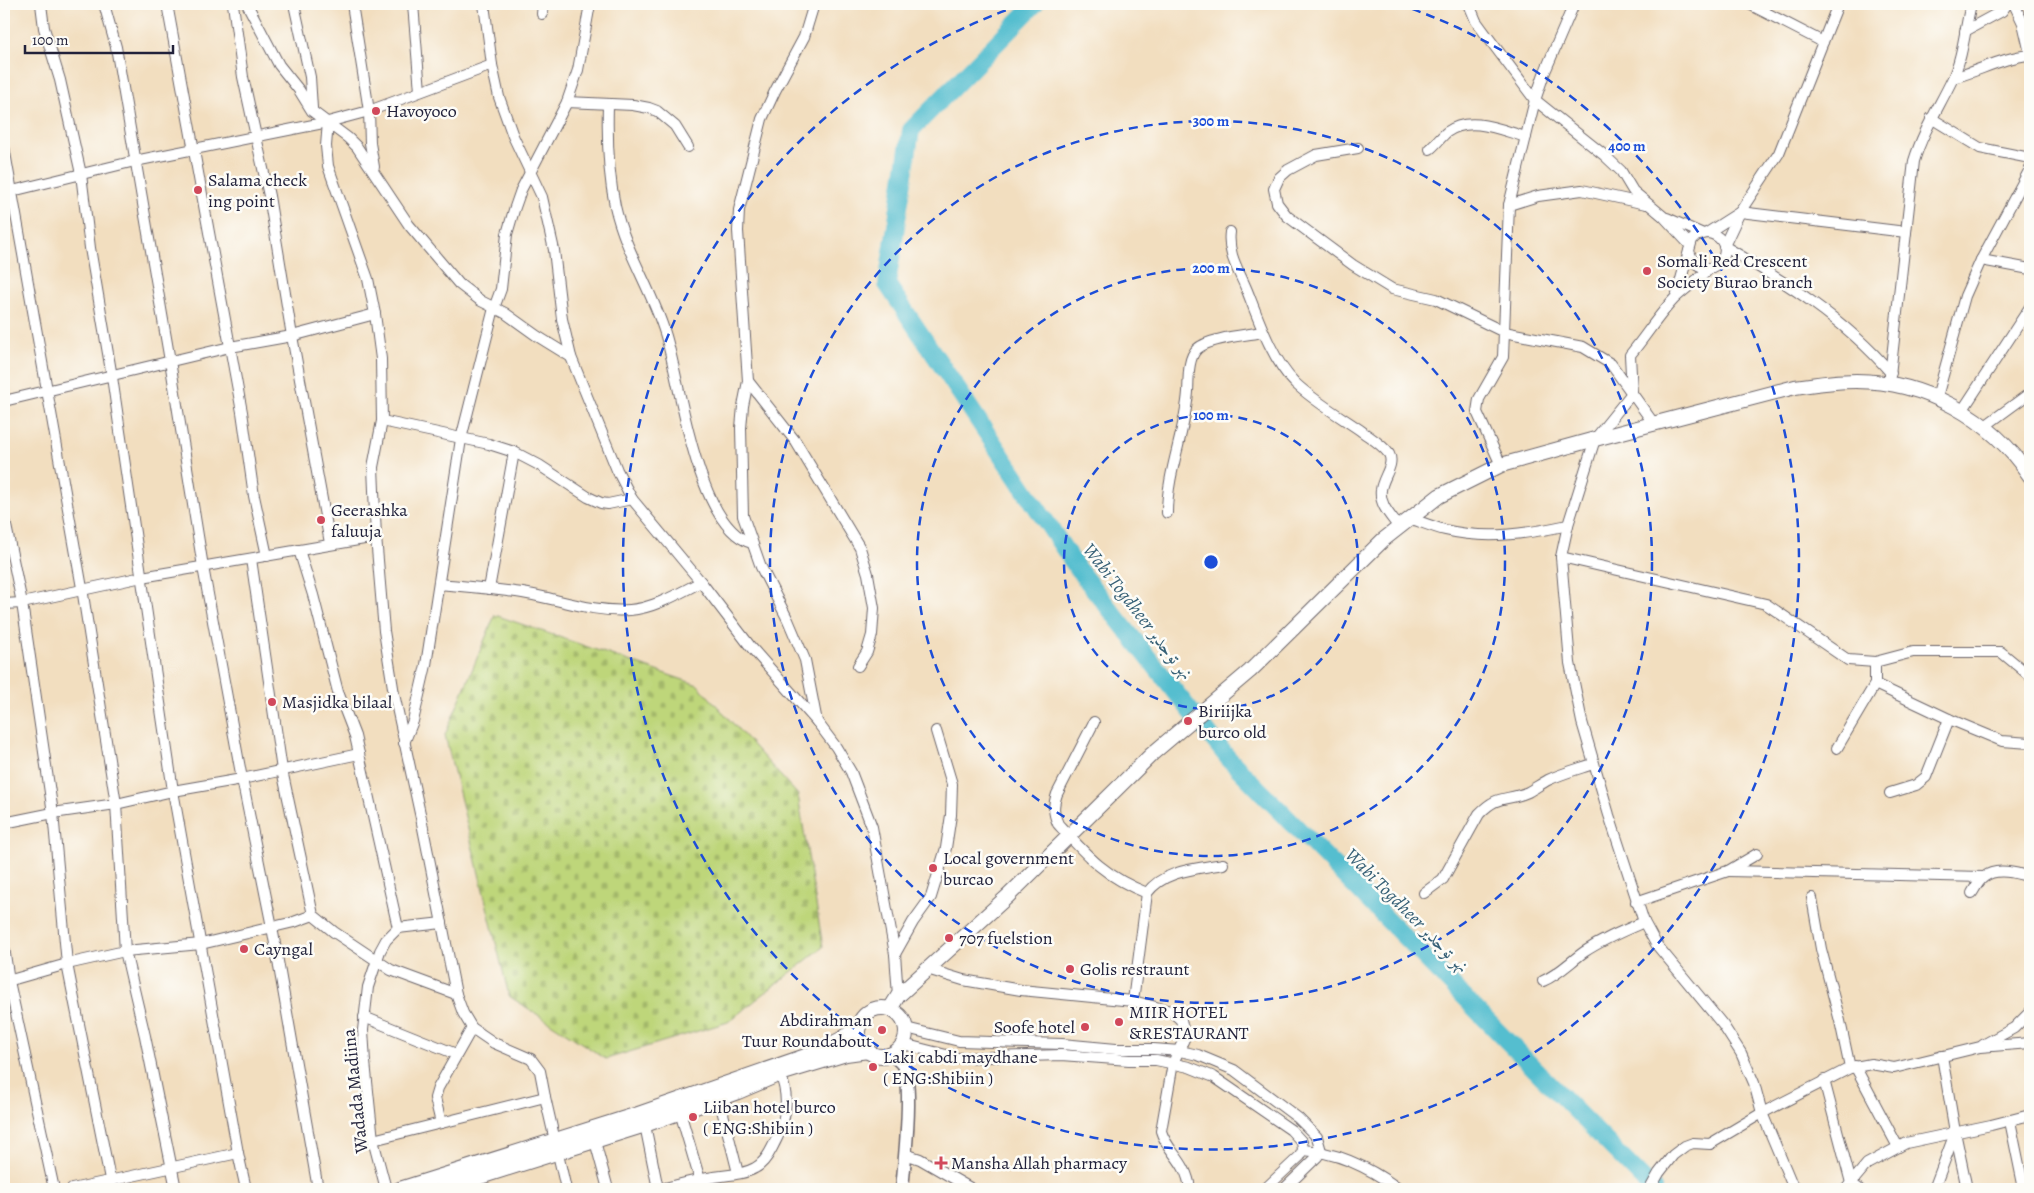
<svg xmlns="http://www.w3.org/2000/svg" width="2034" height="1193" font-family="Alegreya,Amiri,serif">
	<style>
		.cemetery { fill: url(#cemetery-stones); stroke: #707c5a }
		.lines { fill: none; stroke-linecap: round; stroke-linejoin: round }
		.river { stroke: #54becf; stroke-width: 18 }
		.minor-casing { stroke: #6b6469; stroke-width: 12 }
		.major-casing { stroke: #6b6469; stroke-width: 15 }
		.highway-casing { stroke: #6b6469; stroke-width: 16 }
		.minor { stroke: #fff; stroke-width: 10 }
		.major { stroke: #fff; stroke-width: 12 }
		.highway { stroke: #fff; stroke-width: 14 }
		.ring { fill: none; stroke: #1d4ed8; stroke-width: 2.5; stroke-dasharray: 9 6 }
		.poi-dot { fill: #d1495b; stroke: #fdfcf7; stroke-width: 2 }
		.labels { text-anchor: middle; stroke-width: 5; stroke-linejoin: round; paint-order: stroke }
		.poi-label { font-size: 18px; fill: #22223b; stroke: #fdfcf7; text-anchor: start }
		.street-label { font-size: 18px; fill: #22223b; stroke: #fdfcf7 }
		.water-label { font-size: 19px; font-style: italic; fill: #366076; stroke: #fdfcf7 }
		.centre { fill: #1d4ed8; stroke: #fdfcf7; stroke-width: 2.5 }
		.ring-label { font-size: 15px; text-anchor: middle; font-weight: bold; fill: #1d4ed8; stroke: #fdfcf7; stroke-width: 5; stroke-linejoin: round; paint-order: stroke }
	</style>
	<defs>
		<pattern id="cemetery-stones" width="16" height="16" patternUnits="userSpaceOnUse" patternTransform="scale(1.25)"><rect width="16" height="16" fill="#bed67a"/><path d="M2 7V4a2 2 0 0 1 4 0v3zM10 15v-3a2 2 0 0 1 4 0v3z" fill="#a3b76a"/></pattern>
	</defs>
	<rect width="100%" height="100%" fill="#fdfcf7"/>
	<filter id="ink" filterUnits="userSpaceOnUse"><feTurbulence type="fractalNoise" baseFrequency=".02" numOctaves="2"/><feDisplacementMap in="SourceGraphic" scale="10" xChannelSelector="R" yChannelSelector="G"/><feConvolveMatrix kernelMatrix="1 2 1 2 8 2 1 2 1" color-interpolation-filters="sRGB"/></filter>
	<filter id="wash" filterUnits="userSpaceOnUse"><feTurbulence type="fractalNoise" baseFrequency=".0096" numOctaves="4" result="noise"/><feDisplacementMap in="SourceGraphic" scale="20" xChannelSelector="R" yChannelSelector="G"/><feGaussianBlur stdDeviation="1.12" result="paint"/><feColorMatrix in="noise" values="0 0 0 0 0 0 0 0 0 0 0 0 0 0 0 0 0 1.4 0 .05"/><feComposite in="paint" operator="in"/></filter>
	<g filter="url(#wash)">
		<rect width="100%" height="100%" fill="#f2debf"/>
		<!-- cemetery -->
		<path class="cemetery" d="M495 615 698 685 798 795 823 947 728 1022 606 1059 509 996 445 735Z"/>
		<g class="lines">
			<!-- river -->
			<path class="river" d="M1035 4 911 130 887 284 1077 568 1228 758 1653 1189"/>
		</g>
	</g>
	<g filter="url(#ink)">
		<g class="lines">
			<!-- minor casing -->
			<g class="minor-casing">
				<g id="minor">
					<path d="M41 4 44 28 60 80 81 174 90 248 112 377 173 791 238 1153 246 1189"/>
					<path d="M104 4 116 47 170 361 203 567 242 779 272 927 318 1189"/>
					<path d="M167 4 242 412 254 496 267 556"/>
					<path d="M233 4 243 77 269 196 292 336 330 543"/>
					<path d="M247 4 279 65 299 90 312 111 348 138 357 147 409 225 459 284 481 301 505 313 537 336 571 357"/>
					<path d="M294 4 310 77 312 108"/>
					<path d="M352 4 369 111 370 143 374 167"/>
					<path d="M413 4 420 91"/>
					<path d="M484 4 492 65 499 97 513 136 542 197 554 250 562 319 571 357 617 470 632 499 701 582 750 646 818 723 836 747 851 772 872 827 895 954 898 996"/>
					<path d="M814 4 804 37 775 91 762 119 739 210 738 231 748 381 743 406 741 428 743 516 761 567 788 620 805 660 817 722"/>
					<path d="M1469 4 1476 21 1484 32 1535 100 1604 155 1621 171 1633 191 1664 217 1690 245"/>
					<path d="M1749 4 1823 42"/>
					<path d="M2014 4 2023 23 2030 53"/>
					<path d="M542 14 543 4"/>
					<path d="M1965 31 2002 11 2007 4"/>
					<path d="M1953 78C1979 71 2004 57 2030 55"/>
					<path d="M567 102 633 105 649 108 657 111 675 126 688 147"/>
					<path d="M608 105C607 139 608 172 615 206 625 251 652 290 665 333 681 382 696 528 752 543"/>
					<path d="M1931 118 1980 148 2030 158"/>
					<path d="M328 122 326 146 328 166 368 279 375 314 381 359 382 421 373 467 376 537 384 631 394 694 421 818 456 994 463 1013 472 1028 494 1043 531 1059 540 1071 545 1097 566 1189"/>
					<path d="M4 147 82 588 116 804 125 951 145 1036 176 1189"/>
					<path d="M1358 148 1316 155 1288 170 1279 178 1274 189 1277 203 1287 216 1353 265 1392 289 1436 299 1504 332 1583 347 1611 364 1654 424"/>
					<path d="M1430 149C1436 144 1441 137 1447 132 1470 115 1501 130 1526 137"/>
					<path d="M4 193 135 161 328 122 369 111 492 65"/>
					<path d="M1509 205 1538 196 1582 190 1646 204"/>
					<path d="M1667 218 1701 233"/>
					<path d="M1230 232C1227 255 1240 272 1248 293 1259 321 1273 361 1295 383 1314 401 1338 415 1360 430 1369 437 1382 444 1389 454 1395 465 1382 478 1381 490 1379 504 1390 515 1398 526"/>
					<path d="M1707 233C1719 234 1729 245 1723 258 1720 265 1711 266 1706 272 1696 281 1686 288 1676 297 1659 314 1646 336 1630 355L1632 393 1595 439 1568 525 1561 557 1570 663 1582 722 1609 815 1644 922 1656 944 1723 1025 1741 1053 1754 1083 1762 1113 1794 1189"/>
					<path d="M1724 246 1740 212 1779 153 1838 4"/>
					<path d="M1724 246C1785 282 1844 318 1891 373"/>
					<path d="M1689 251C1692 262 1699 268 1710 268"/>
					<path d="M1981 260 2030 169"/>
					<path d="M1676 297 1692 240 1696 236 1707 233 1740 212 1906 232"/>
					<path d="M748 381 796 442 860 548 868 574 874 608 872 635 867 652 858 666"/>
					<path d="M1889 384 1914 161C1923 131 1939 107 1952 80 1963 57 1965 28 1971 4"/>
					<path d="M1937 397 1965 296 1981 260 2030 269"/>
					<path d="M4 401 230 347 292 336 375 314"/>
					<path d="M1962 411 2030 307"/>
					<path d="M382 421 489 444 514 452 539 465 588 497 601 503 608 504 632 499"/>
					<path d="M1985 426 2030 393"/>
					<path d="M1501 465 1477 412 1479 399 1503 357 1509 205 1535 100 1544 74 1574 4"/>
					<path d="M1167 513C1167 472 1185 433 1188 392 1189 379 1187 359 1197 349 1208 338 1247 335 1263 332"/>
					<path d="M4 516 22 603 53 813 67 964 112 1189"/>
					<path d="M1409 518C1421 522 1433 527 1445 530 1486 540 1527 534 1568 525"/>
					<path d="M299 550 313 595 338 692 355 736 398 928"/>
					<path d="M1561 557 1766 604 1848 660 1875 662 1913 652H2001L2030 676"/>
					<path d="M251 559 282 770 313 915 334 932 391 970 456 994"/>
					<path d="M440 584C469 587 499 589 528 594 561 600 596 613 630 610 655 608 679 593 701 582"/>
					<path d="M489 589 514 452"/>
					<path d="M4 604 22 603 142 577 376 537"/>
					<path d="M1875 662V684L1949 719 2002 741 2030 743"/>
					<path d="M1094 722 1057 794C1053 806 1053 812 1058 824 1087 856 1105 877 1147 893"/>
					<path d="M404 743 413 721 426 665 461 439 494 308 501 289 507 234 514 210 521 190 567 102 578 70 590 4"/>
					<path d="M1837 748 1875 684"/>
					<path d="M1890 793 1916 785 1926 777 1949 719"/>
					<path d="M4 823 53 813 116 804 173 791 242 779 359 754"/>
					<path d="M1728 871 1983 877"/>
					<path d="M1424 893 1443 879 1479 814C1499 793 1506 802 1528 792 1535 788 1541 784 1548 780 1563 773 1578 769 1593 764"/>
					<path d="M1972 893C1975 888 1979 880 1984 877 1996 867 2017 873 2030 877"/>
					<path d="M1812 898 1821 949 1840 1021 1850 1068"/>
					<path d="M1636 902 1728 871 1757 854"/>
					<path d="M4 947 9 981 54 1189"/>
					<path d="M895 954 913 922 931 897 946 848 951 815 952 784 936 731"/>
					<path d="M927 969 963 980 1021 990 1133 1001 1171 1011 1181 1020 1185 1037 1173 1063 1161 1131C1167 1152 1187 1161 1190 1189"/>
					<path d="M1543 981C1559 974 1570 962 1584 952 1603 939 1623 931 1644 922"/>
					<path d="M4 982 67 964 125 951 201 944 294 922 313 915"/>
					<path d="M1133 1001 1147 893C1164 870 1196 869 1223 864"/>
					<path d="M364 1017 456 1054"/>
					<path d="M906 1028 959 1041 1062 1044 1116 1049H1153L1180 1051 1198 1055 1234 1070 1298 1118 1317 1137 1321 1151 1317 1157 1284 1189"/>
					<path d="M903 1044 958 1058 1061 1055 1129 1060H1156L1189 1067 1214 1077 1291 1130 1302 1142 1303 1150 1300 1156 1265 1189"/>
					<path d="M1983 1045 2014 1028 2030 1012"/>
					<path d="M1942 1056 1955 1132 1967 1189"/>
					<path d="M1855 1066 1898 1147"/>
					<path d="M1824 1080 1851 1183 1859 1189"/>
					<path d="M719 1098 738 1173"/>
					<path d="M680 1112 700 1180"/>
					<path d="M2010 1121 2024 1189"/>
					<path d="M441 1123 435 1098 438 1088 472 1028"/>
					<path d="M645 1125 658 1189"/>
					<path d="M593 1134 608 1189"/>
					<path d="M373 1140 545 1097"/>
					<path d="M1303 1150C1339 1152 1370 1168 1399 1189"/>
					<path d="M905 1154 920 1159 972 1189"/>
					<path d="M72 1189 238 1153"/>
					<path d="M386 1189 373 1140 365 1062 363 1030 368 987 380 951 386 940 398 928 442 923"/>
					<path d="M661 1189C678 1185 696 1180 714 1177 727 1175 743 1175 755 1168 763 1164 768 1156 772 1148 785 1125 791 1099 780 1074"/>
					<path d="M1650 1189 1659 1173 1673 1155 1685 1146 1693 1143 1710 1144 1762 1113 1850 1068 1871 1064 1894 1068 1980 1047 2030 1043"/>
					<path d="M1846 1189 1867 1164 1906 1143 1991 1125 2030 1115"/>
					<path d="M1934 1189 1955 1133"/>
				</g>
			</g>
			<!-- major casing -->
			<g class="major-casing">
				<path id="major" d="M891 1054C895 1057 900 1061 903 1065 914 1082 904 1166 902 1189"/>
			</g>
			<!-- highway casing -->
			<g class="highway-casing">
				<g id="highway">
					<circle cx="882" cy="1032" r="24"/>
					<path d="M890 1009 898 996 1008 896 1152 754 1250 671 1383 540 1439 496 1501 465 1595 439 1795 387C1815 384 1835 381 1856 381 1925 381 1991 418 2030 476"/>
					<path d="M400 1189 635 1115 814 1053 843 1038 859 1027"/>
					<path d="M442 1189 645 1125 738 1092 780 1074 846 1054 868 1051"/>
				</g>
			</g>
			<!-- minor -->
			<use href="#minor" class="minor"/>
			<!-- major -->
			<use href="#major" class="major"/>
			<!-- highway -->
			<use href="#highway" class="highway"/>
		</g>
	</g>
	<!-- distance rings -->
	<g class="ring">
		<circle cx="1211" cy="562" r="147"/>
		<circle cx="1211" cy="562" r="294"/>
		<circle cx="1211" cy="562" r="441"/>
		<path d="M1398 4A588 588 0 1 1 1024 4"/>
	</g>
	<!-- markers -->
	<g class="poi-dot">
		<circle cx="376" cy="111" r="5"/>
		<circle cx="198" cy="190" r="5"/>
		<circle cx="1647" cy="271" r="5"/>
		<circle cx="321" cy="520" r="5"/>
		<circle cx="272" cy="702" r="5"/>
		<circle cx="1188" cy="721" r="5"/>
		<circle cx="933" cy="868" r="5"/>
		<circle cx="949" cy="938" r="5"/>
		<circle cx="244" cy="949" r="5"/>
		<circle cx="1070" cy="969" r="5"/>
		<circle cx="1119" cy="1022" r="5"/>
		<circle cx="1085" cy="1027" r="5"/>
		<circle cx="882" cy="1030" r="5"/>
		<circle cx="873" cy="1067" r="5"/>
		<circle cx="693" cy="1117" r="5"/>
		<path d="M938.5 1155.5h5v5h5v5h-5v5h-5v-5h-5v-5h5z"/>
	</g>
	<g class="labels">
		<!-- poi labels -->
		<g class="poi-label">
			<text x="386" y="117">Havoyoco</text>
			<text x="208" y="186">Salama check<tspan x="208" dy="21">ing point</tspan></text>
			<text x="1657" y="267">Somali Red Crescent<tspan x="1657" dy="21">Society Burao branch</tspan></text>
			<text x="331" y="516">Geerashka<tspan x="331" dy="21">faluuja</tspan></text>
			<text x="282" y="708">Masjidka bilaal</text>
			<text x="1198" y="717">Biriijka<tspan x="1198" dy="21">burco old</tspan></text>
			<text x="943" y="864">Local government<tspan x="943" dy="21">burcao</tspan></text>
			<text x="959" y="944">707 fuelstion</text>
			<text x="254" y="955">Cayngal</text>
			<text x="1080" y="975">Golis restraunt</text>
			<text x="1129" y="1018">MIIR HOTEL<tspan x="1129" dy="21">&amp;RESTAURANT</tspan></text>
			<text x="872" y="1026" text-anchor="end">Abdirahman<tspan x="872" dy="21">Tuur Roundabout</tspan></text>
			<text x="1075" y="1033" text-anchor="end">Soofe hotel</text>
			<text x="883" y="1063">Laki cabdi maydhane<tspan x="883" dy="21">( ENG:Shibiin )</tspan></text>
			<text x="703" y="1113">Liiban hotel burco<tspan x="703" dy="21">( ENG:Shibiin )</tspan></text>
			<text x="951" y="1169">Mansha Allah pharmacy</text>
		</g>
		<!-- street labels -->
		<g class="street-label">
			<text transform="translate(355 1091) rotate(-96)" y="6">Wadada Madiina</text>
		</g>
		<!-- water labels -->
		<g class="water-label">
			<text transform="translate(1139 611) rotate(52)" y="7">Wabi Togdheer نهر توجدير</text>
			<text transform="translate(1408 910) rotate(45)" y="7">Wabi Togdheer نهر توجدير</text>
		</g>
	</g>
	<circle cx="1211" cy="562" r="8" class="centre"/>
	<g class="ring-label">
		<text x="1211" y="126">300 m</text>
		<text x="1627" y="151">400 m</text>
		<text x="1211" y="273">200 m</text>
		<text x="1211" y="420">100 m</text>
	</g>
	<!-- margin -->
	<rect width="2034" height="1193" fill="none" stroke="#fdfcf7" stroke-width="20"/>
	<!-- scale -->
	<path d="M25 45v8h148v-8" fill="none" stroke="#22223b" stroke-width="2.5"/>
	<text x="32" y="45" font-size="15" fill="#22223b" stroke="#fdfcf7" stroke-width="4" paint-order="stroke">100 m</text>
</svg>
